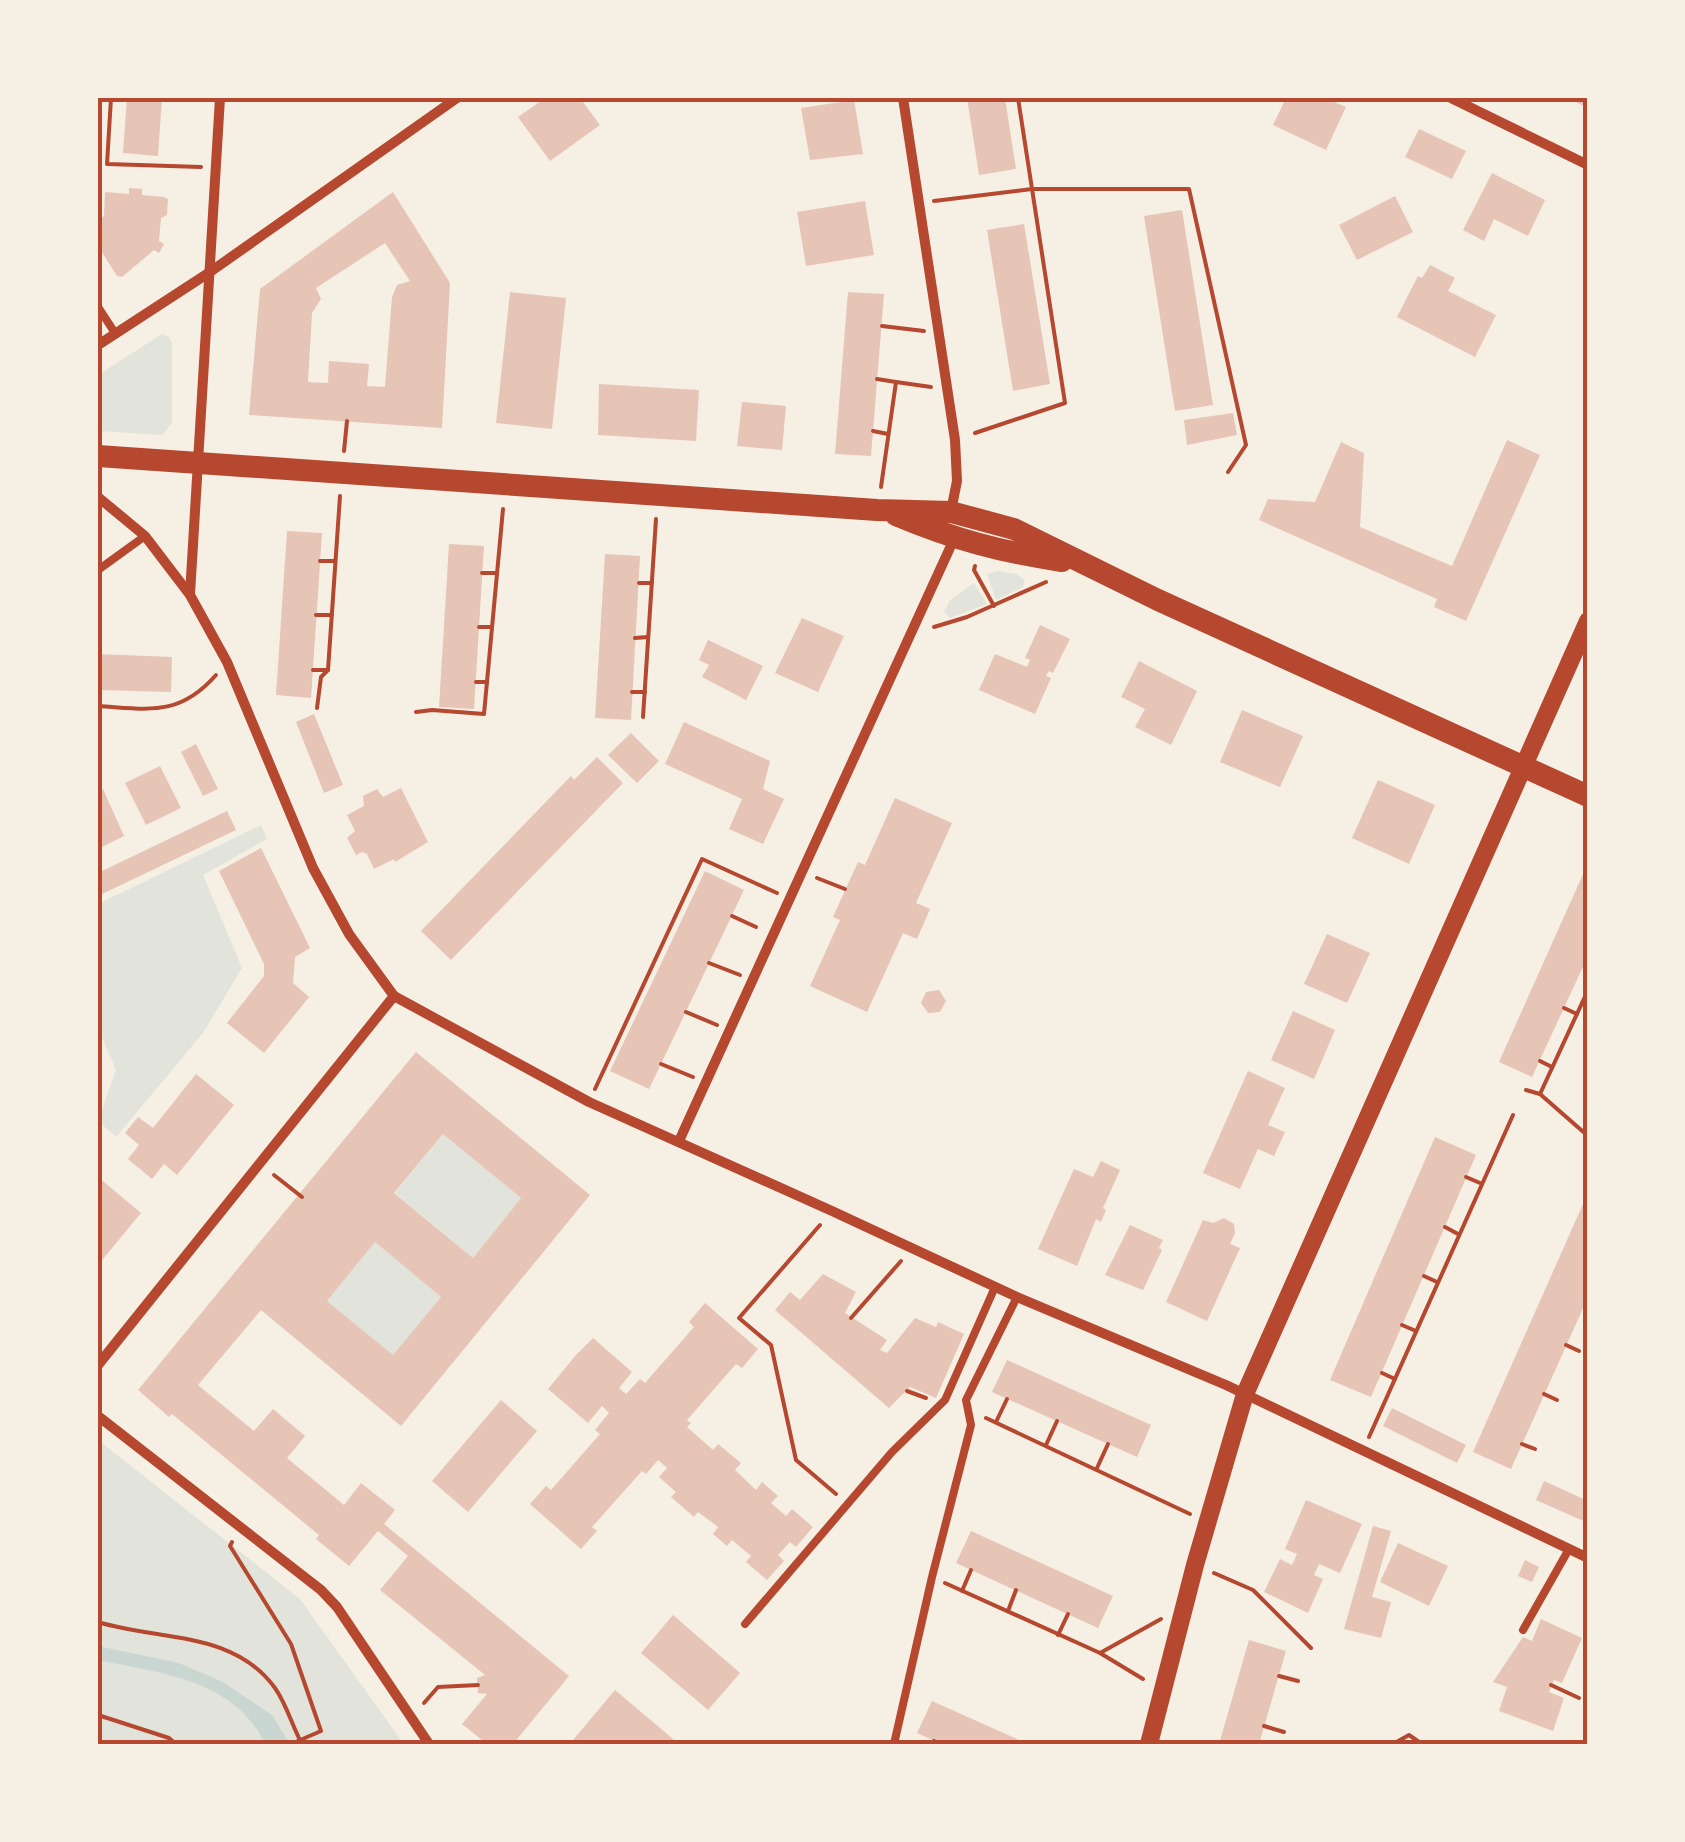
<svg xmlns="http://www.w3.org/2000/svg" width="1685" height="1842" font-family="'Alegreya Sans',sans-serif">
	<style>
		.green { fill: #e2e4dc }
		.water { fill: #c9d6d2 }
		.building { fill: #e6c5b7; fill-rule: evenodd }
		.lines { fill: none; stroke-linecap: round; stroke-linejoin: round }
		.path { stroke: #b5482f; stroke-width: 4 }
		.service { stroke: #b5482f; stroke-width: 8 }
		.minor { stroke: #b5482f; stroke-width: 10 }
		.tertiary { stroke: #b5482f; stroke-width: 18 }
		.primary { stroke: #b5482f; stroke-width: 22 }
		.neatline { fill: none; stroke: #b5482f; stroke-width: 4 }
	</style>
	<rect width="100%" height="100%" fill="#f6efe4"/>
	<!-- green -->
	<g class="green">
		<path d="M162 334 168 336 172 343V422L163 435 98 431V375Z"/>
		<path d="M998 571 1016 574 1025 580 1023 587 996 600 987 574Z"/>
		<path d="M974 583 987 604 950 618 944 612 950 600Z"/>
		<path d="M261 825 267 839 203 875 242 968 203 1033 116 1137 98 1121 116 1070 98 1028V904Z"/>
		<path d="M443 1134 521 1198 473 1258 395 1193Z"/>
		<path d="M375 1242 441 1297 393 1355 327 1301Z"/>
		<path d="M98 1440 300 1599 404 1744H98Z"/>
	</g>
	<!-- water -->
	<path class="water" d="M98 1646 179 1663 223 1682 272 1715 290 1744H265C235 1679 159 1673 98 1660Z"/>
	<!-- building -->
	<g class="building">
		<path d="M127 98H162L158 156 123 153Z"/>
		<path d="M545 98H580L600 125 550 161 518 117Z"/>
		<path d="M967 98H1005L1016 169 979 175Z"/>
		<path d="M1286 98H1325L1346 107 1326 150 1273 125Z"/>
		<path d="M1567 98H1588V108Z"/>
		<path d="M854 100 863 154 810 160 801 108Z"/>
		<path d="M1419 129 1466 151 1452 179 1405 157Z"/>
		<path d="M1492 173 1545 200 1528 236 1494 219 1484 241 1463 230Z"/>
		<path d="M129 188 142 189V195L164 197 168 199 167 215 161 218 159 241 164 244 159 253 154 250 122 277 117 276 98 246V221L104 216 105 192 129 194Z"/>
		<path d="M393 192 450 283 442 428 249 415 260 289ZM385 243 410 281 397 285 392 297 385 387 367 386 369 364 329 361 328 383 308 382 312 313 321 299 316 288Z"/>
		<path d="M1395 196 1413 232 1357 260 1339 225Z"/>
		<path d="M865 201 874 255 806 266 797 212Z"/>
		<path d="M1182 210 1213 405 1175 411 1144 216Z"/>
		<path d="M1024 224 1050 384 1013 391 987 230Z"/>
		<path d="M1430 265 1455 278 1448 291 1496 315 1475 357 1397 317 1418 276 1422 278Z"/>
		<path d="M510 292 566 298 552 429 496 423Z"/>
		<path d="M848 292 884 294 871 456 835 454Z"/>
		<path d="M599 384 699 390 696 441 598 435Z"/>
		<path d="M742 402 786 406 782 450 737 446Z"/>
		<path d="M1233 413 1237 435 1187 445 1184 420Z"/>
		<path d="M1507 440 1540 455 1466 621 1434 607 1437 599 1259 520 1268 499 1315 502 1341 442 1364 453 1360 527 1452 566Z"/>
		<path d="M287 531 322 533 311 698 276 695Z"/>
		<path d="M449 544 484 546 474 709 439 707Z"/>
		<path d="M605 554 640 556 631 720 595 718Z"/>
		<path d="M802 618 844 636 818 692 775 673Z"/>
		<path d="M1040 625 1070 639 1053 673 1049 671 1046 676 1051 678 1035 714 979 690 995 654 1027 667 1030 660 1025 658Z"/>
		<path d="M708 640 763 666 746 700 702 677 709 665 699 660Z"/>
		<path d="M98 654 172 657 171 692 98 690Z"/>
		<path d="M1139 661 1197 691 1171 745 1135 727 1145 709 1121 697Z"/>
		<path d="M1242 710 1303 736 1280 787 1220 762Z"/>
		<path d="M314 714 343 785 324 793 296 722Z"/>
		<path d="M684 722 770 761 763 789 784 799 763 844 729 829 742 799 665 764Z"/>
		<path d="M631 733 659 761 637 783 608 755Z"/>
		<path d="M196 744 218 789 203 796 181 752Z"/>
		<path d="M597 757 623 783 451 960 421 931 571 776 574 780Z"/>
		<path d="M160 766 181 808 146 825 125 783Z"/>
		<path d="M1378 780 1435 805 1409 864 1352 838Z"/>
		<path d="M401 788 428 842 395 862 394 859 374 869 367 854 362 852 356 855 347 838 355 831 347 815 364 806 363 796 377 789 383 797Z"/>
		<path d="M103 789 124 836 98 849V792Z"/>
		<path d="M895 798 952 823 916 903 930 909 917 939 903 933 867 1012 810 986 840 920 833 917 858 862 865 865Z"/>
		<path d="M227 811 236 830 98 896V873Z"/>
		<path d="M261 848 310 948 295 957 293 983 309 997 264 1053 227 1023 264 976V964L219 871Z"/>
		<path d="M1588 863V956L1532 1077 1499 1062Z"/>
		<path d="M705 871 744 890 649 1089 610 1071Z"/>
		<path d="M1327 934 1370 953 1347 1003 1304 984Z"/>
		<path d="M939 990 946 1001 940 1012 928 1013 921 1003 926 992Z"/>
		<path d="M1293 1011 1335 1030 1314 1079 1271 1060Z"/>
		<path d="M416 1052 590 1195 401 1426 261 1310 198 1385 254 1431 273 1409 305 1436 287 1458 344 1505 361 1483 395 1510 384 1524 569 1676 513 1744H487L462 1724 487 1694 478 1693 477 1678 485 1675 380 1590 408 1556 378 1531 349 1566 316 1539 319 1535 172 1414 169 1417 138 1390ZM443 1134 521 1198 473 1258 394 1193ZM375 1242 441 1297 393 1355 327 1301Z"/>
		<path d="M1248 1071 1285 1088 1268 1125 1285 1132 1274 1156 1258 1149 1240 1189 1203 1173Z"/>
		<path d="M196 1074 234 1105 177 1175 164 1164 152 1179 128 1159 139 1145 125 1133 138 1117 153 1128Z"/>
		<path d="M1435 1137 1476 1155 1371 1397 1330 1380Z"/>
		<path d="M1101 1161 1120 1170 1103 1208 1106 1210 1101 1222 1096 1219 1077 1266 1038 1249 1074 1169 1093 1177Z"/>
		<path d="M98 1177 141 1213 98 1265Z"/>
		<path d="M1583 1204 1588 1206V1297L1511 1469 1473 1452Z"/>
		<path d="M1224 1218 1234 1224 1235 1233 1230 1244 1240 1248 1207 1321 1166 1302 1203 1220 1213 1223Z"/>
		<path d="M1130 1225 1163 1240 1159 1248 1162 1250 1143 1290 1105 1275Z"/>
		<path d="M823 1274 856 1292 845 1313 887 1340 880 1350 887 1353 915 1318 936 1327 938 1322 964 1334 936 1398 910 1387 889 1408 775 1310 790 1292 800 1300Z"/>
		<path d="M705 1303 758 1349 742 1368 736 1364 687 1420 691 1423 687 1427 713 1450 718 1444 741 1463 735 1470 756 1490 762 1482 778 1496 771 1503 786 1516 792 1509 813 1527 796 1547 790 1542 778 1555 784 1561 767 1580 746 1562 751 1556 732 1540 727 1546 713 1534 718 1527 713 1523 698 1512 694 1517 671 1497 676 1492 659 1477 667 1468 658 1460 646 1474 642 1471 592 1527 597 1531 581 1549 530 1504 546 1486 551 1490 600 1434 595 1430 609 1413 602 1406 588 1423 548 1389 576 1355 593 1338 632 1372 619 1388 626 1394 640 1379 645 1383 694 1327 689 1322Z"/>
		<path d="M1007 1360 1151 1425 1137 1457 992 1392Z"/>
		<path d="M501 1400 537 1431 468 1512 432 1481Z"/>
		<path d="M1392 1408 1466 1445 1457 1463 1383 1426Z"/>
		<path d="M1544 1481 1588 1501V1523L1536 1500Z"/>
		<path d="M1306 1500 1362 1524 1340 1573 1319 1564 1314 1575 1323 1579 1308 1613 1264 1592 1280 1559 1292 1565 1297 1554 1285 1549Z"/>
		<path d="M1373 1526 1391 1531 1372 1597 1391 1602 1381 1638 1344 1629Z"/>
		<path d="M971 1531 1113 1596 1098 1628 956 1563Z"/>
		<path d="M1398 1543 1448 1566 1429 1606 1380 1582Z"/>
		<path d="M1525 1560 1539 1567 1532 1582 1518 1576Z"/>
		<path d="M673 1615 740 1673 708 1710 641 1653Z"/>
		<path d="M1541 1619 1582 1638 1562 1683 1554 1680 1549 1692 1564 1698 1553 1731 1499 1711 1507 1687 1493 1682 1523 1637 1532 1641Z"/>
		<path d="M1249 1640 1286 1651 1259 1744H1219Z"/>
		<path d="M615 1690 679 1744H578L573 1740Z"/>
		<path d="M932 1701 1028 1744H942L917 1733Z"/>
	</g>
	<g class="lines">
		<!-- path -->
		<g class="path">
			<path d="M111 98 107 164 201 167"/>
			<path d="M934 201 1032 189H1189L1246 445 1228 472"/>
			<path d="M882 326 924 331"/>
			<path d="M877 379 896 382 881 487"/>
			<path d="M896 382 931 387"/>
			<path d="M873 431 888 434"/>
			<path d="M975 433 1065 403 1018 98"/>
			<path d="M344 451 347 421"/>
			<path d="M320 561H335"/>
			<path d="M975 566 974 570 994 606"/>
			<path d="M482 573H497"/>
			<path d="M639 583H652"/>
			<path d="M316 615H332"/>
			<path d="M479 627H492"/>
			<path d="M934 627 967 617 1046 582"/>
			<path d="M635 638 648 637"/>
			<path d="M313 670H328"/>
			<path d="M476 682H487"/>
			<path d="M632 692H645"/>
			<path d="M98 706C149 709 179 717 216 675"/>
			<path d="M317 708 321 677 328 670 340 496"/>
			<path d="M416 712 432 710 484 714 503 509"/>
			<path d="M643 717 656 519"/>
			<path d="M817 878 845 889"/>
			<path d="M732 916 756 927"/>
			<path d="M709 963 740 975"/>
			<path d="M1564 1008 1577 1014"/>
			<path d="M686 1012 717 1025"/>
			<path d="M1540 1061 1552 1067"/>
			<path d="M661 1064 693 1077"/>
			<path d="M595 1089 702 859 777 893"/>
			<path d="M1526 1090 1540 1094 1588 990"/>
			<path d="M1540 1094 1588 1136"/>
			<path d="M274 1175 302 1197"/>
			<path d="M1466 1177 1480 1183"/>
			<path d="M820 1225 739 1318 771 1345 796 1460 836 1494"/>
			<path d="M1445 1227 1458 1234"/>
			<path d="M1424 1276 1437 1282"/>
			<path d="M851 1318 901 1261"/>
			<path d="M1402 1325 1416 1331"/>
			<path d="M1566 1345 1579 1351"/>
			<path d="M1382 1373 1395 1379"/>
			<path d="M907 1391 926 1398"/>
			<path d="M1544 1394 1557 1400"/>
			<path d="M986 1418 1190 1514"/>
			<path d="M996 1422 1007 1399"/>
			<path d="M1369 1437 1513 1115"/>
			<path d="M1522 1444 1535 1449"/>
			<path d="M1046 1445 1057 1421"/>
			<path d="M1097 1468 1108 1444"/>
			<path d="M232 1542 230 1546 291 1644 321 1731 291 1744"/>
			<path d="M1214 1573 1253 1590 1311 1648"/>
			<path d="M945 1583 1100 1653 1143 1679"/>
			<path d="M962 1591 971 1570"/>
			<path d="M1008 1611 1016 1590"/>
			<path d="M98 1622C159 1641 233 1630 275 1688 287 1705 292 1726 302 1744"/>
			<path d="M1058 1635 1068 1614"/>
			<path d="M1100 1653 1161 1619"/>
			<path d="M1279 1676 1298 1681"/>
			<path d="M1551 1685 1579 1698"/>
			<path d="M424 1703 438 1687 478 1685"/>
			<path d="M98 1715 169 1738 176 1744"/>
			<path d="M1264 1726 1284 1732"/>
			<path d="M933 1744 934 1741"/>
			<path d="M1393 1744 1409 1735 1422 1744"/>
		</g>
		<!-- service -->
		<g class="service">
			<path d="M98 307 115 333"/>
			<path d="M98 570 145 536"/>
			<path d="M745 1624 892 1452 945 1400 995 1287"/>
			<path d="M1523 1630 1569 1549"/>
			<path d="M894 1744 932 1577 971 1425 966 1400 1017 1297"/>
		</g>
		<!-- minor -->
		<g class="minor">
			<path d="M903 98 955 440 957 481 951 511"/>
			<path d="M1451 98 1588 165"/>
			<path d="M98 345 210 272 457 98"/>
			<path d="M98 497 145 536 190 595 227 662 313 868 349 934 394 996 589 1102 832 1211 1017 1297 1226 1385 1588 1558"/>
			<path d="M190 594 220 98"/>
			<path d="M679 1141 954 539"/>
			<path d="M98 1365 394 996"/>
			<path d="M98 1416 321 1590 337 1607 429 1744"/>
		</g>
		<!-- tertiary -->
		<path class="tertiary" d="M1149 1744 1195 1565 1245 1394 1588 621"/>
		<!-- primary -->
		<g class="primary">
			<path d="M98 456 877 510 951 512 1014 529 1158 600 1588 796"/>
			<path d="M896 515C953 539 1001 552 1062 561"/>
		</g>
	</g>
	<!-- border -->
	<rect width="1685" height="1842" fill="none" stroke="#f6efe4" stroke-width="200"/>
	<rect x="100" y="100" width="1485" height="1642" class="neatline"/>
</svg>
